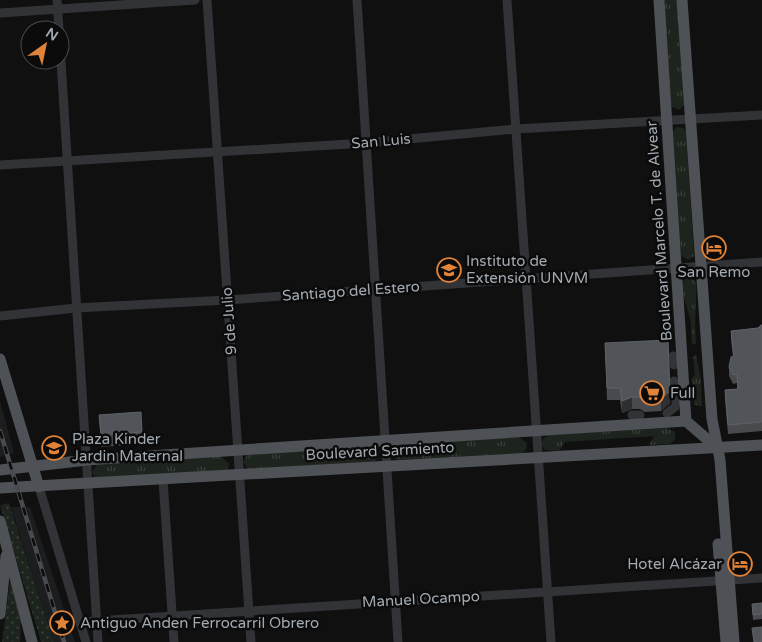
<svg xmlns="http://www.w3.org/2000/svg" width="762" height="642" font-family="'Varela Round',sans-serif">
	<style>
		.built { fill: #1c1d1e }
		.grass { fill: url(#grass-tufts) }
		.park { fill: url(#park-dots) }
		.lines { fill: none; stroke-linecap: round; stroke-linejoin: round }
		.minor { stroke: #313336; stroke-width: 9 }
		.major { stroke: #4e5155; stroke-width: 11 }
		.rail-casing { stroke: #494b4f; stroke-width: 4.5 }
		.rail { stroke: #0b0b0c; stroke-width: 2.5; stroke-dasharray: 8; stroke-linecap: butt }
		.wall { fill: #484a4e }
		.shaded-wall { fill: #2d2f31 }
		.building { fill: #515559; stroke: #5e6267 }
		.labels { text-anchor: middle; stroke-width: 5; stroke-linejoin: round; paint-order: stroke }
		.street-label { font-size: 15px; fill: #a2aab1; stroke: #0b0b0c }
		.poi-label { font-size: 15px; fill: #a2aab1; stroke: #0b0b0c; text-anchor: start }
	</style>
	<defs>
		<pattern id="grass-tufts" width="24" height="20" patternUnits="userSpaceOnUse" patternTransform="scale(1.25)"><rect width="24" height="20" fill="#1d231d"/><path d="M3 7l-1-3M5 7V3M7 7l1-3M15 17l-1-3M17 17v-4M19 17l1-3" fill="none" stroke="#3b403b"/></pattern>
		<pattern id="park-dots" width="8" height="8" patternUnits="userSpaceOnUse" patternTransform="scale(1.25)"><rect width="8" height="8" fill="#1d231d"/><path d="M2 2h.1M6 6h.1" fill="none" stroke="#3b403b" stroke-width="1.8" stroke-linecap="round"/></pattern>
	</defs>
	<rect width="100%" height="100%" fill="#101011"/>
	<!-- built -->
	<g class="built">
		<path d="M0 401 14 453 0 457Z"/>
		<path d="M11 507H30L75 642H54Z"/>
	</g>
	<!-- grass -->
	<g class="grass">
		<path d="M664 0H677L684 105 679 110 671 106Z"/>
		<path d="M676 127 683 128 686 131 694 256 689 260 681 256 673 132Z"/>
		<path d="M690 277 696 282C697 303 694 322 696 343L694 345 692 343C691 334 692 323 689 315 686 303 680 291 684 279Z"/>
		<path d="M696 355 701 380 702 406 694 405 692 378 695 374 693 357Z"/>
		<path d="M667 428 675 432V439L670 444 649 445 654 436 565 442 559 451 545 450 541 444 544 438 549 435Z"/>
		<path d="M518 437 527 443 526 450 522 453 397 460 392 453 394 448 399 445Z"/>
		<path d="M371 447 379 451V457L374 462 249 470 243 462 247 455Z"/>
		<path d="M221 456 229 464 227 470 95 478 92 472 97 465Z"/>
	</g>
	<!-- park -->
	<g class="park">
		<path d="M9 503 54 642H41L0 505Z"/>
		<path d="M10 581 21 619 20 642H2Z"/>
	</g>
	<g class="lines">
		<!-- minor -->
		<g class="minor">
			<path d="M57 0 59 30"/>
			<path d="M207 0 251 642"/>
			<path d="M357 0 398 642"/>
			<path d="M507 0 551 642"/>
			<path d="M0 13 195 0"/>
			<path d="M60 46 98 642"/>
			<path d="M0 165 366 143 516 129 762 115"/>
			<path d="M0 316 76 308 227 300 762 262"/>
			<path d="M673 356 674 365"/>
			<path d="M674 381 675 389"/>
			<path d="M675 390 676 402"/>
			<path d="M667 413 675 407"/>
			<path d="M632 415H640"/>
			<path d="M163 480 174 642"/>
			<path d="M39 487 86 642"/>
			<path d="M80 622 762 578"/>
		</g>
		<!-- major -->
		<g class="major">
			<path d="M659 0 686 421 715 446"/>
			<path d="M682 0 712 419 720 460 734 642"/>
			<path d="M0 359 39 487"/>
			<path d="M0 470 87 460 686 421"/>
			<path d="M0 488 762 445"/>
			<path d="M0 521 32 642"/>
			<path d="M718 544 726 642"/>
			<path d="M0 614 6 556"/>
		</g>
		<!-- rail casing -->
		<g class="rail-casing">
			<path id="rail" d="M0 431 64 642"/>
		</g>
		<!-- rail -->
		<use href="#rail" class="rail"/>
	</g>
	<!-- wall -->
	<g class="wall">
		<path d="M762 325V431L728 434 725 399V390L737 389V383L733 384 729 376V367L733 357 731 340V331L758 328Z"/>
		<path d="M605 343 670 403 661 411 645 412 640 409H632L622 413 620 400H607Z"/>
		<path d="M99 415 142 432V444L101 447Z"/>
		<path d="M762 603V619L753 620 752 604Z"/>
	</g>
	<!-- shaded-wall -->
	<g class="shaded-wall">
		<path d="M670 391V403L661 411V399Z"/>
		<path d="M632 397V409L622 413V401Z"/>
	</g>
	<!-- building -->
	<g class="building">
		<path d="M761 325H762V422L728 425 725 390 738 389 737 374 733 375 729 367 731 357 734 356 731 331 758 328Z"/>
		<path d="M668 340 670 391 661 399 645 400 640 397H632L622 401 620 388H607L605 343Z"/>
		<path d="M141 412 142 432 101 435 99 415Z"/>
		<path d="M762 603V614L753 615 752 604Z"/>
		<path d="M762 627V642H754L752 628Z"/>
	</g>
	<!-- icons -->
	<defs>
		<g id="hotel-ring" transform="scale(1.25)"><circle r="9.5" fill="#0b0b0c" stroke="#e18338" stroke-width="1.5"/><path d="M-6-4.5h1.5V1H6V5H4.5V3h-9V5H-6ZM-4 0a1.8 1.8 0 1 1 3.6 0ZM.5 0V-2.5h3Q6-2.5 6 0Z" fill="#e18338"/></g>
		<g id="school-ring" transform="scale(1.25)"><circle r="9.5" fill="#0b0b0c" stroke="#e18338" stroke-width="1.5"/><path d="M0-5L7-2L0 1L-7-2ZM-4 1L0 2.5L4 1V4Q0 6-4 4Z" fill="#e18338"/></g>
		<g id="supermarket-ring" transform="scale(1.25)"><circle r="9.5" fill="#0b0b0c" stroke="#e18338" stroke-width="1.5"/><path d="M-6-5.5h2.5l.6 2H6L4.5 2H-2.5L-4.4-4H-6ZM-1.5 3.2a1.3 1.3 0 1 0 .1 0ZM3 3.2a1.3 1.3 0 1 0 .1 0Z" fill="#e18338"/></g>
		<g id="sight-ring" transform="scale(1.25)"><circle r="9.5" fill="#0b0b0c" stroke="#e18338" stroke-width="1.5"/><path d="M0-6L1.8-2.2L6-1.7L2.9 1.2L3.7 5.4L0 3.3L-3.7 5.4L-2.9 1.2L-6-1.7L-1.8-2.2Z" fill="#e18338"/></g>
	</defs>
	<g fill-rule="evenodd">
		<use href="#hotel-ring" x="714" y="248"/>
		<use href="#school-ring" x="449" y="270"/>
		<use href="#supermarket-ring" x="652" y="393"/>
		<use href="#school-ring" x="54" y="448"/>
		<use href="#hotel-ring" x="740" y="564"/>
		<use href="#sight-ring" x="62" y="623"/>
	</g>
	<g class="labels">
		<!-- street labels -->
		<g class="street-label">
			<text transform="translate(381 141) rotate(-5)" y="5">San Luis</text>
			<text transform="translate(659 231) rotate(-94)" y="5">Boulevard Marcelo T. de Alvear</text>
			<text transform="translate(351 291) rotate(-4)" y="5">Santiago del Estero</text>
			<text transform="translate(229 321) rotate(-94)" y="5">9 de Julio</text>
			<text transform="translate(380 451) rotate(-3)" y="5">Boulevard Sarmiento</text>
			<text transform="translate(421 599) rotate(-3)" y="5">Manuel Ocampo</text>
		</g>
		<!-- poi labels -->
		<g class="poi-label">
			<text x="466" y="266">Instituto de<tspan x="466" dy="17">Extensión UNVM</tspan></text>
			<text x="714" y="277" text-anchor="middle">San Remo</text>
			<text x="670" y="398">Full</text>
			<text x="72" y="444">Plaza Kinder<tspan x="72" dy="17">Jardin Maternal</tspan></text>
			<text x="722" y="569" text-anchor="end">Hotel Alcázar</text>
			<text x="80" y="628">Antiguo Anden Ferrocarril Obrero</text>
		</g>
	</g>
	<!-- north arrow -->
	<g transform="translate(45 45) rotate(33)"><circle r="24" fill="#0b0b0c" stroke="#474b4e"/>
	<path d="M0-4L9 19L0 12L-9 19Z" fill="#e18338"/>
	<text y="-8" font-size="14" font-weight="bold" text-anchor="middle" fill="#a2aab1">N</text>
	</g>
</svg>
